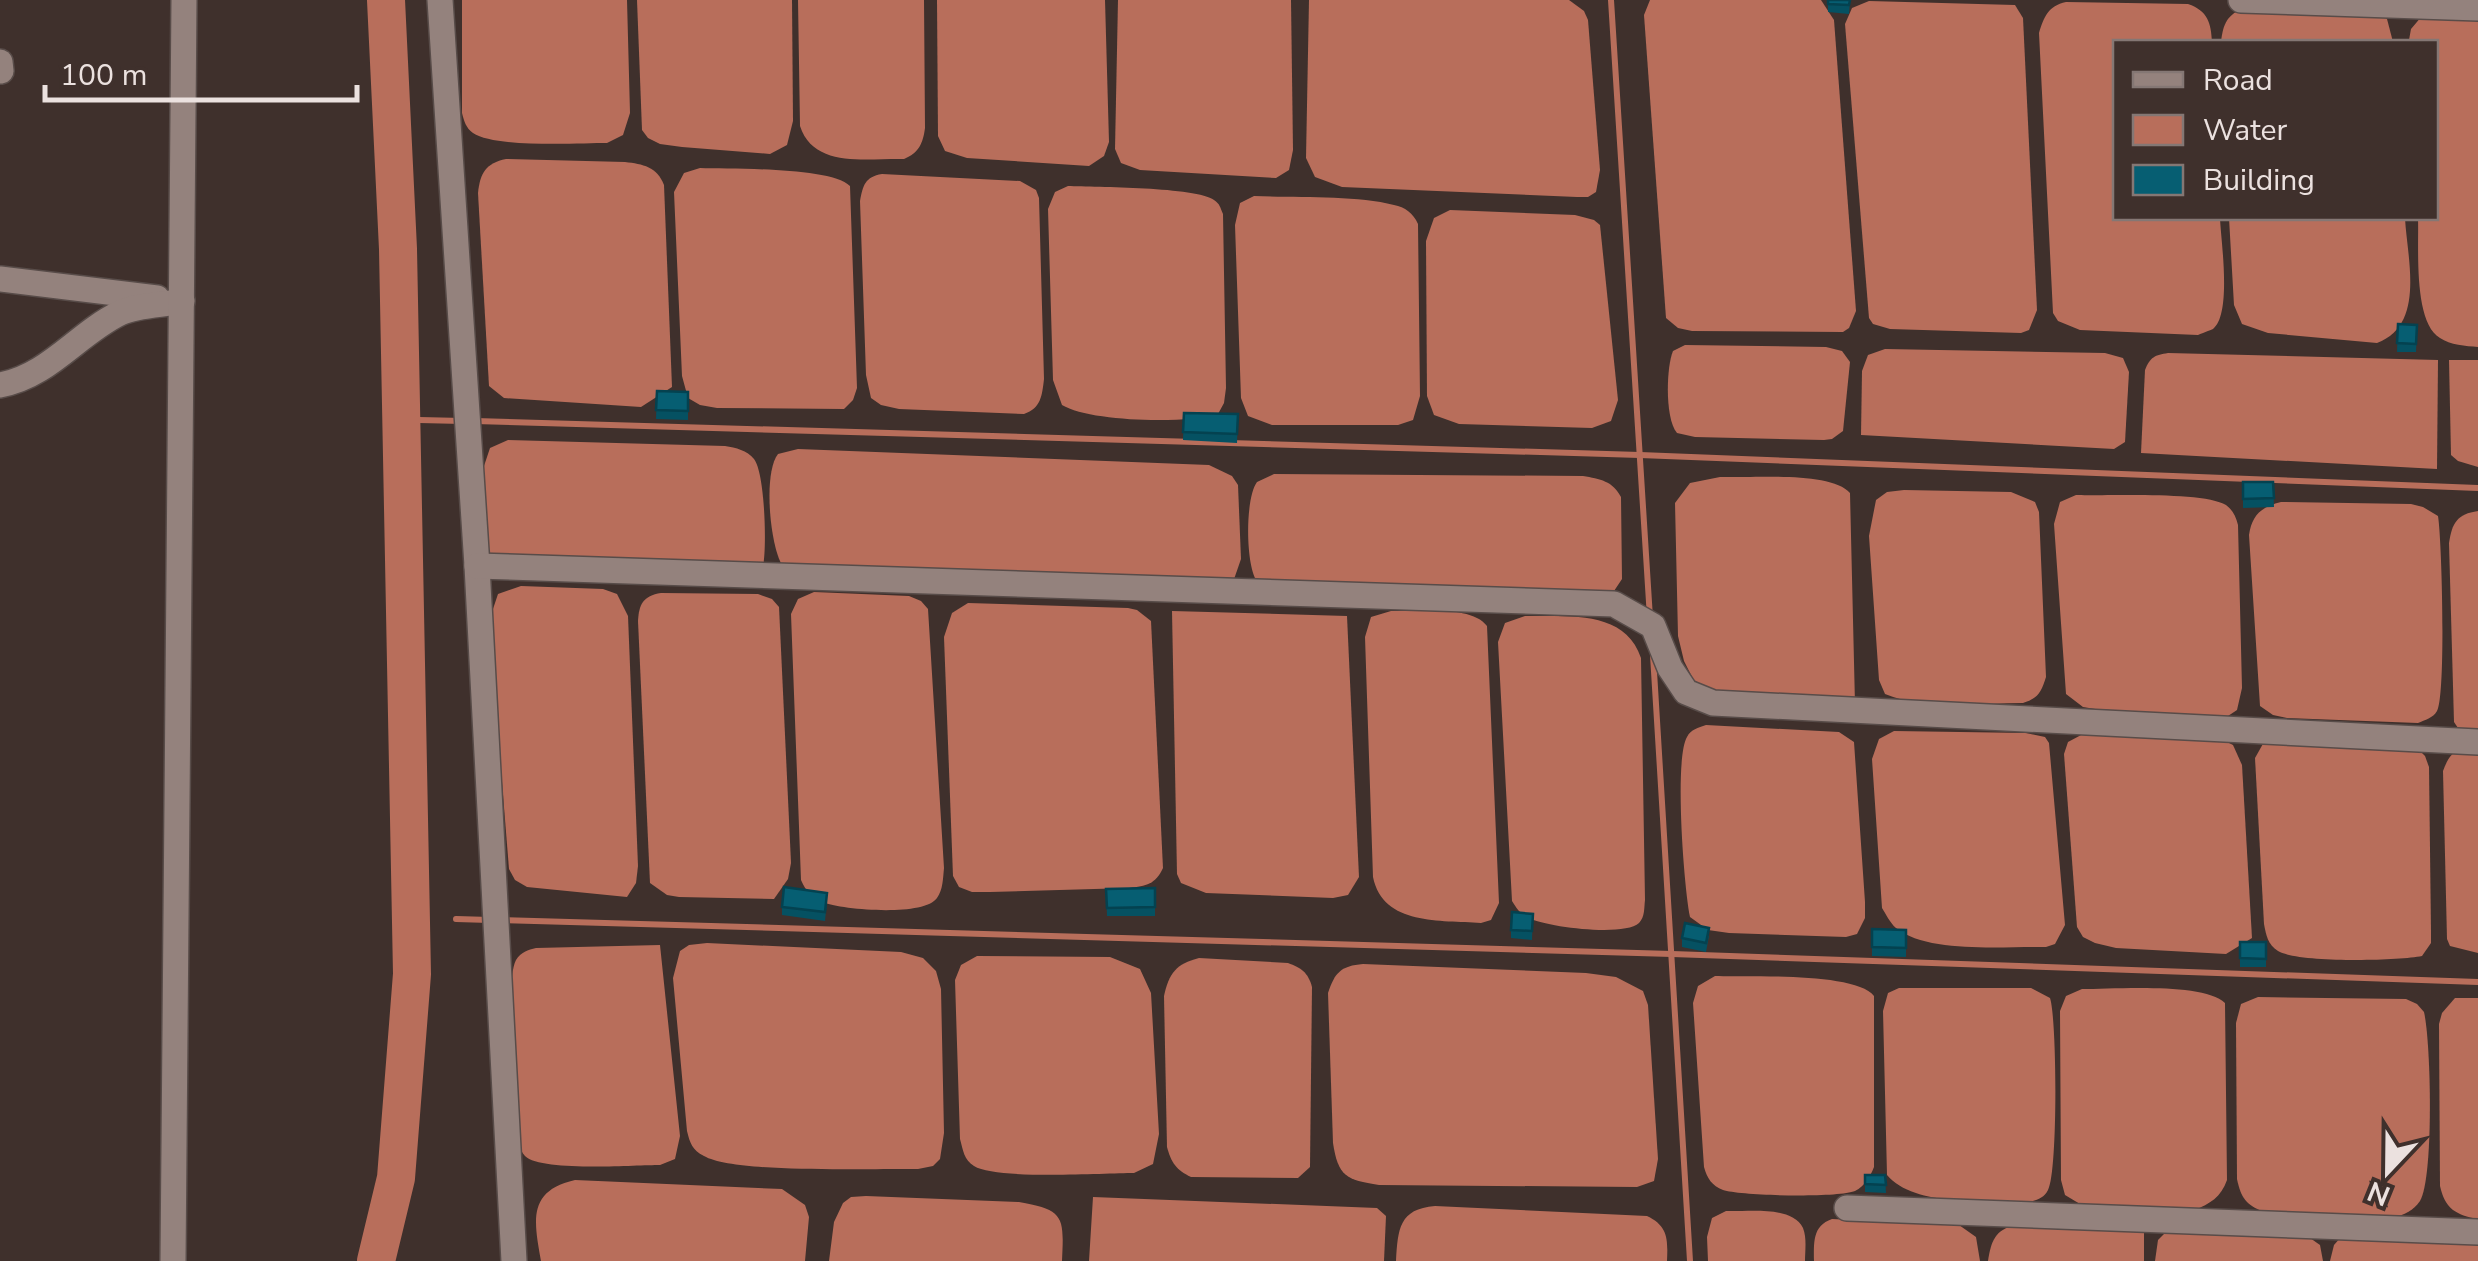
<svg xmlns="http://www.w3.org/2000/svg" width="2478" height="1261" font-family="'Nunito Sans',sans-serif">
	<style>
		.water { fill: #b86e5b }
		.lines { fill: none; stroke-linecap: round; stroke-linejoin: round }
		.stream { stroke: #b86e5b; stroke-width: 6 }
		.river { stroke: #b86e5b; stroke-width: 38 }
		.minor-casing { stroke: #584c49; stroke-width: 28 }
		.minor { stroke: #94827d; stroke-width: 25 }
		.wall { fill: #055162 }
		.building { fill: #065e72; stroke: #044250; stroke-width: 2.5 }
	</style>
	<rect width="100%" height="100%" fill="#3f302c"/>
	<!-- water -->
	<g class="water">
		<path d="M462 0H627L630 113 623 135 607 143C578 143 495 148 473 133 466 128 464 121 462 113Z"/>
		<path d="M637 0H792L793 121 787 145 770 154 682 147 660 144 648 138 642 130Z"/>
		<path d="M798 0H924L925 128C923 143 919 153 904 159 867 158 814 169 800 126Z"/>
		<path d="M937 0H1105L1109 142 1104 156 1089 166 967 158 945 151 938 136Z"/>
		<path d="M1118 0H1291L1293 150 1289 170 1276 178 1140 170 1121 163 1115 149Z"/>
		<path d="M1309 0H1569L1584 11 1588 20 1600 170 1596 192 1588 197H1577L1342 187 1315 177 1306 158Z"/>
		<path d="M1650 0H1821L1834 20 1856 311 1849 328 1843 332 1692 331 1678 328 1666 318 1644 15Z"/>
		<path d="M1869 1 2015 5 2023 18 2037 310 2029 330 2021 333 1890 329 1873 324 1869 318 1845 24 1852 8Z"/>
		<path d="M2066 2 2188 4C2208 11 2211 23 2212 42H2116V218H2220C2221 241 2232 314 2213 329 2211 330 2200 334 2198 335L2080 330 2058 321 2053 313 2039 33C2044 17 2048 6 2066 2Z"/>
		<path d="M2245 8 2377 12 2387 19 2393 42H2221C2223 24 2227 14 2245 8Z"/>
		<path d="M2422 16H2478V347C2466 346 2450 345 2440 338 2413 322 2419 247 2418 218H2436V42L2409 40 2411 29Z"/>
		<path d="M506 159 625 162C643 164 657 167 664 185L672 387 641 407 504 398 489 386 478 193C480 173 486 163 506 159Z"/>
		<path d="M700 168C731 169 831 167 850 186L857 388 853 400 844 409 717 408 700 405 688 398 682 376 674 192 684 173Z"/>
		<path d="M882 174 1020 181 1036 190 1039 198 1044 379C1042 396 1041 408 1024 414L899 409 881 405 871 398 866 375 860 201C863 185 865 177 882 174Z"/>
		<path d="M1068 186C1095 187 1197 187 1214 200 1220 204 1220 207 1223 214L1226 388 1224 403 1218 414C1187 424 1090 422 1062 405L1053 380 1048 209 1055 192Z"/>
		<path d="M1254 196C1296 198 1355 195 1394 205 1405 207 1413 213 1418 224L1420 396 1413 420 1398 425H1272L1248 416 1241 398 1235 225 1240 203Z"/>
		<path d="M1450 210 1575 215 1594 220 1600 225 1618 400 1611 421 1592 428 1459 424 1434 415 1427 396 1426 241 1434 218Z"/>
		<path d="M2229 218H2405C2407 258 2426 325 2377 343L2268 333 2242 324 2234 305Z"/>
		<path d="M1685 345 1826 347 1842 351 1850 362 1843 431 1832 439 1824 440 1695 437 1677 433C1665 419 1666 368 1673 351Z"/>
		<path d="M1885 349 2105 353 2123 358 2129 372 2125 442 2114 449 1861 435 1862 371 1868 355Z"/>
		<path d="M2168 353 2438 360 2437 469 2141 453 2145 370C2150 357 2155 355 2168 353Z"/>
		<path d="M2449 360H2478V467L2458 461 2451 455Z"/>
		<path d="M508 440 725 446C736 448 747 450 754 459 765 473 767 548 763 566L494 559 488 551 483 469 490 448Z"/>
		<path d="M798 449 1209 465 1232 476 1238 485 1241 559 1232 585 782 565C770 545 763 473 778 454Z"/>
		<path d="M1274 474 1583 476C1600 479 1613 481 1621 497L1622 579 1612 594 1258 583C1245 567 1245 498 1257 482Z"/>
		<path d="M1720 477C1750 478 1831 471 1850 493L1855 704 1709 692 1693 679 1684 661 1678 636 1675 503 1690 483Z"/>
		<path d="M1904 490 2011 492 2035 502 2039 512 2046 677C2041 693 2038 698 2023 703 1979 703 1927 711 1885 694L1879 680 1869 536 1876 500 1887 492Z"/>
		<path d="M2076 495C2106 496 2204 491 2226 505 2233 510 2236 517 2238 525L2242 688 2237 710 2228 716 2217 717 2095 709 2083 707 2066 694 2054 524 2060 502Z"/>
		<path d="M2281 502 2411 504 2423 507 2438 516C2442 540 2446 696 2437 711 2433 718 2425 720 2418 723L2287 718 2273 715 2260 706 2249 535C2252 515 2261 507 2281 502Z"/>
		<path d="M2478 511V732L2458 728 2454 722 2449 543C2452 523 2457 514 2478 511Z"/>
		<path d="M521 586 603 589 617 594 628 616 638 866 636 883 627 897 527 887 515 880 509 869 489 621 498 594Z"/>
		<path d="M814 592 909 596 921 601 928 609 944 868C943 878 943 890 937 898 924 917 842 910 822 902 811 897 806 891 801 880L791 614 798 599Z"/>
		<path d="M661 593 758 594 772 599 779 607 791 863 788 879 774 899 679 897 667 895 650 883 638 621C639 604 643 596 661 593Z"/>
		<path d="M968 603 1128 608 1137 610 1151 621 1163 868C1156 884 1146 886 1129 888L990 892H972L959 887 953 876 944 637 952 613Z"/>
		<path d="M1172 611 1347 616 1359 877 1348 895 1333 898 1206 893 1181 883 1177 874Z"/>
		<path d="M1391 611C1416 611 1472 605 1487 626L1499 903 1491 920 1481 923C1441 920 1383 926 1373 877L1365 637 1371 617Z"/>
		<path d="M1525 616C1566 617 1625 609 1641 658L1645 900C1644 908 1645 917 1639 923 1624 937 1546 927 1529 918 1520 914 1517 909 1512 901L1498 642 1505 623Z"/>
		<path d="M1706 725 1839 732 1854 742 1865 902V918L1857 934 1846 937 1729 933 1708 930 1690 917C1684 888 1674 759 1687 737 1691 729 1698 728 1706 725Z"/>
		<path d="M1894 731 2026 733 2045 737 2049 743 2065 925 2055 944 2046 947C2005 946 1928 954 1896 928 1890 923 1886 914 1882 908L1872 759 1879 739Z"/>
		<path d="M2083 734 2223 740 2233 745 2242 765 2252 938 2226 954 2116 948 2095 943 2083 937 2077 927 2064 754 2068 742Z"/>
		<path d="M2264 742 2417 748 2425 756 2429 767 2431 932V943L2422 956C2397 961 2298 963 2278 951 2268 945 2266 935 2264 924L2255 758Z"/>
		<path d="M2478 745V953L2450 946 2447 939 2443 771C2450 751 2458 748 2478 745Z"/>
		<path d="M707 943 901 952 923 958 936 971 941 989 944 1133 940 1159 933 1166 918 1169C874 1168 735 1174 704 1156 692 1150 690 1143 687 1131L673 978 680 951 689 945Z"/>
		<path d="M660 945 680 1136 675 1159 660 1165C634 1165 541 1172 525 1156 519 1150 519 1141 518 1133 517 1102 504 981 516 960 521 952 528 950 536 948Z"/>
		<path d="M977 956 1110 957 1140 969 1151 993 1159 1134 1153 1164 1134 1173C1103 1173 996 1180 974 1166 964 1160 963 1150 960 1139L955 980 961 965Z"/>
		<path d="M1199 958 1288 963C1301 968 1308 972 1312 987L1310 1167 1298 1178 1191 1177C1176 1170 1171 1162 1167 1147L1164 996C1169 973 1176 964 1199 958Z"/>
		<path d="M1363 964 1586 973 1616 977 1643 991 1648 1005 1658 1159 1654 1181 1637 1187 1379 1185C1346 1180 1338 1176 1333 1143L1328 993C1335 972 1341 966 1363 964Z"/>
		<path d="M1715 976C1748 977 1856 972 1874 996V1167C1870 1177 1865 1186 1855 1191 1837 1198 1742 1196 1723 1190 1712 1186 1707 1178 1704 1167L1693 1003 1698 986Z"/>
		<path d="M1899 988H2031L2050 998C2057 1019 2058 1172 2048 1190 2044 1198 2037 1200 2029 1202 1988 1200 1915 1208 1887 1175L1883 1011 1888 993Z"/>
		<path d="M2082 989C2114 989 2204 982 2225 1003L2227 1180C2221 1197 2210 1204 2194 1210L2085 1207 2065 1195 2061 1180 2060 1011 2066 996Z"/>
		<path d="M2258 997 2406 999 2417 1004 2424 1012C2431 1042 2434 1177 2420 1201 2413 1211 2405 1214 2394 1218L2264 1212C2246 1205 2241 1198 2237 1179L2236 1023 2241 1004Z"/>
		<path d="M2455 998H2478V1219C2456 1215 2445 1209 2440 1186L2439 1024 2442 1013Z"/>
		<path d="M575 1180 782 1189 805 1205 809 1217 805 1261H541C534 1221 527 1191 575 1180Z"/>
		<path d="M866 1196 1019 1202C1065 1210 1064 1217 1062 1261H829L834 1222 843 1203 851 1197Z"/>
		<path d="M1093 1197 1377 1208 1386 1216 1384 1261H1089Z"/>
		<path d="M1435 1206 1647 1216C1668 1226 1668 1239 1667 1261H1396C1398 1229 1399 1209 1435 1206Z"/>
		<path d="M1726 1211C1747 1212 1792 1205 1803 1228 1807 1238 1805 1251 1805 1261H1708L1707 1237 1712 1218Z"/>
		<path d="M1832 1219 1959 1225 1976 1237 1980 1261H1814C1814 1243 1812 1226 1832 1219Z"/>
		<path d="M2015 1225 2144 1230V1261H1988C1991 1241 1995 1230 2015 1225Z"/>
		<path d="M2169 1229 2310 1238 2320 1245 2323 1261H2155L2158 1240Z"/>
		<path d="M2341 1237 2478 1243V1261H2330L2334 1245Z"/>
	</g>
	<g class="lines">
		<!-- stream -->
		<g class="stream">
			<path d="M1611 0 1650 618"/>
			<path d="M419 420 463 421"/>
			<path d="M475 421 1640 455 2478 488"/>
			<path d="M1653 655 1690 1261"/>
			<path d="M456 919 490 920"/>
			<path d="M502 920 1672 954 2478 982"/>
		</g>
		<!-- river -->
		<path class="river" d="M376 1261 396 1178 412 974 398 249 386 0"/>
		<!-- minor casing -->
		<g class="minor-casing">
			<g id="minor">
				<path d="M440 0 477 566 514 1261"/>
				<path d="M2241 0 2478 8"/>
				<path d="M0 62 1 71"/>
				<path d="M0 279 157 298"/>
				<path d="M0 385C49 376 77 334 120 313 137 305 163 305 182 301"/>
				<path d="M477 566 1614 604 1653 626 1670 668 1686 692 1713 703 2478 742"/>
				<path d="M1847 1208 2478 1232"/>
				<path d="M173 1261 184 0"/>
			</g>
		</g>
		<!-- minor -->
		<use href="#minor" class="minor"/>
	</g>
	<!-- wall -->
	<g class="wall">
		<path d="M1828 0H1850L1849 14 1828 12Z"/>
		<path d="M2398 324 2417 325 2416 352H2397Z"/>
		<path d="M657 391 688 392V420L656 419Z"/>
		<path d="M1184 413 1238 414 1237 443 1183 440Z"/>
		<path d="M2243 482H2273L2274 507 2243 508Z"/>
		<path d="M1155 888V916H1107L1106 889Z"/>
		<path d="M827 901 825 921 782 915V907Z"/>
		<path d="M1533 914 1532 940 1511 938V930Z"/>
		<path d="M1872 929 1906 930V957L1872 956Z"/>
		<path d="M1709 936 1706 952 1682 947V938Z"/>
		<rect x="2240" y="942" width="26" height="25"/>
		<path d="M1865 1175H1885L1886 1193 1865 1192Z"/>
	</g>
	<!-- building -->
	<g class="building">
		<path d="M1828 0H1850L1849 5 1828 4Z"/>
		<path d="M2398 324 2417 325 2416 344 2397 343Z"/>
		<path d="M657 391 688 392V411L656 410Z"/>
		<path d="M1184 413 1238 414 1237 434 1183 432Z"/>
		<path d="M2243 482H2273L2274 498 2243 499Z"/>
		<path d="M784 887 827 893 825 912 782 907Z"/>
		<path d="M1155 888V907L1107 908 1106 889Z"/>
		<path d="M1512 912 1533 914 1532 931 1511 930Z"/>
		<path d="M1685 923 1709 928 1706 943 1682 938Z"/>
		<path d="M1872 929 1906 930V948L1872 947Z"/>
		<path d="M2240 942H2266V959L2240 958Z"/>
		<path d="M1865 1175H1885L1886 1185 1865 1184Z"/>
	</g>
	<!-- legend -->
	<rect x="2113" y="40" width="325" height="180" fill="#3f302c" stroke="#847774" stroke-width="2.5"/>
	<rect x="2133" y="72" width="50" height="15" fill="#94827d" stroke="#847774" stroke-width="2.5"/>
	<text x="2203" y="90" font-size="30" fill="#ebe1df">Road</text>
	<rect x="2133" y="115" width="50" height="30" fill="#b86e5b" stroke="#847774" stroke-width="2.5"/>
	<text x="2203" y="140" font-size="30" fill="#ebe1df">Water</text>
	<rect x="2133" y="165" width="50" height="30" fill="#065e72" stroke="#847774" stroke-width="2.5"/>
	<text x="2203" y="190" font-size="30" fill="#ebe1df">Building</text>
	<!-- north arrow -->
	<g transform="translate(2388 1171) rotate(202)" stroke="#3f302c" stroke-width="8" paint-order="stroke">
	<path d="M0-8L18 38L0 25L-18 38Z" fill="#ebe1df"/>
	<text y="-15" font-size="28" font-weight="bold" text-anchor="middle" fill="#ebe1df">N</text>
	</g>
	<!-- scale -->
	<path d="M45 85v15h312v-15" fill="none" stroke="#ebe1df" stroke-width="5"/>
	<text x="60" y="85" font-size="30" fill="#ebe1df" stroke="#3f302c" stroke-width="8" paint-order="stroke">100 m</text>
</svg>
